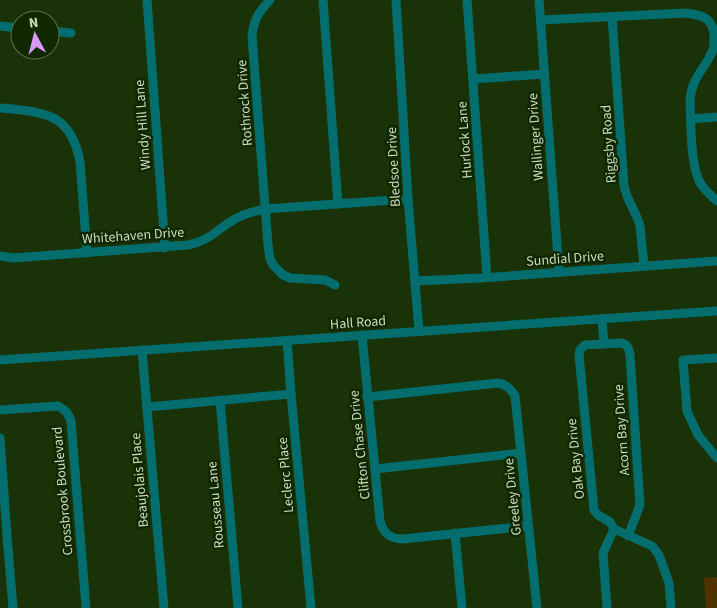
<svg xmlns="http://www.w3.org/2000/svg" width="717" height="608" font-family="'Source Sans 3',sans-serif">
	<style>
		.green { fill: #4f3200 }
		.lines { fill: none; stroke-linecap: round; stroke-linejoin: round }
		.minor { stroke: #046e6e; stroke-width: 9 }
		.labels { text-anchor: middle; stroke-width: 5; stroke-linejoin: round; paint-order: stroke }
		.street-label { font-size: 14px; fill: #cbdbc3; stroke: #102800 }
	</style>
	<rect width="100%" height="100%" fill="#1a3207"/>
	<!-- green -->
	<path class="green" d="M717 577V608H706L704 578Z"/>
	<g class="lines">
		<!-- minor -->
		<g class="minor">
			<path d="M147 0 165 248"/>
			<path d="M270 0C258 13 254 19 252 36L268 245 270 259 273 265 283 275 290 278 325 280 335 285"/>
			<path d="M323 0 338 204"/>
			<path d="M396 0 408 199 419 331"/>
			<path d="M467 0 487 277"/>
			<path d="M539 0 559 272"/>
			<path d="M612 17 624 185C627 202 636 211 640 226L644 266"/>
			<path d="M541 20 686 13C701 15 712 17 714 34 714 39 715 45 713 50 705 69 692 77 690 100 691 120 690 168 701 184 705 191 712 196 717 201"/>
			<path d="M0 26 20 28"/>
			<path d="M50 31 71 33"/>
			<path d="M473 79 544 74"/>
			<path d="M0 108C43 112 71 112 80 162L87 253"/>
			<path d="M691 119 717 117"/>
			<path d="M0 256 13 258 188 245C210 241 217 229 235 219 245 213 255 211 265 209L408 199"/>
			<path d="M415 281 481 278 717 261"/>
			<path d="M602 319 604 343"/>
			<path d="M362 335 380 521C383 533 390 539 403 539L528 526"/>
			<path d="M287 340 291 394 311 608"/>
			<path d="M142 350 164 608"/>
			<path d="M717 358 683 360 687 411 698 435 717 458"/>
			<path d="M0 360 717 311"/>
			<path d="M367 397 498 383C506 384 511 389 515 396L537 608"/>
			<path d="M220 400 238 608"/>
			<path d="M147 407 291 394"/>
			<path d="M0 410 58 406C66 410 68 413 71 421L86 608"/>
			<path d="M0 438 7 536 13 608"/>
			<path d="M375 469 521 453"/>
			<path d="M455 533 462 608"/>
			<path d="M628 536 640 505 630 355C629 349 628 344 621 343L585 345 580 350 579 355 594 510 598 515 610 522 614 529 652 546 659 555 669 583 671 608"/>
			<path d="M607 608 603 553 614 529"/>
		</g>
	</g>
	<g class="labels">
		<!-- street labels -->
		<g class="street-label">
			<text transform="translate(244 103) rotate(-94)" y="5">Rothrock Drive</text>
			<text transform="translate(142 125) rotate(-94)" y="5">Windy Hill Lane</text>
			<text transform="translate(535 137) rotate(-94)" y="5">Wallinger Drive</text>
			<text transform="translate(464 140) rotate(-94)" y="5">Hurlock Lane</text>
			<text transform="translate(608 144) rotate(-94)" y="5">Riggsby Road</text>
			<text transform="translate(393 167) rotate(-93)" y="5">Bledsoe Drive</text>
			<text transform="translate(133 235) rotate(-4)" y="5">Whitehaven Drive</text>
			<text transform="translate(565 258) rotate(-4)" y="5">Sundial Drive</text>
			<text transform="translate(358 322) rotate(-4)" y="5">Hall Road</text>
			<text transform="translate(621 430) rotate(-94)" y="5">Acorn Bay Drive</text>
			<text transform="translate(359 445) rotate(-96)" y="5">Clifton Chase Drive</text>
			<text transform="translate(575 459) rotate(-96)" y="5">Oak Bay Drive</text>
			<text transform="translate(285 475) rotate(-95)" y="5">Leclerc Place</text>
			<text transform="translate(139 480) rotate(-95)" y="5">Beaujolais Place</text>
			<text transform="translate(62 491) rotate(-95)" y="5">Crossbrook Boulevard</text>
			<text transform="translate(512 497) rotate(-96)" y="5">Greeley Drive</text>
			<text transform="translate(215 505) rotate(-95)" y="5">Rousseau Lane</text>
		</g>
	</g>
	<!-- north arrow -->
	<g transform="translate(35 35) rotate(353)"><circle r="24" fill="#102800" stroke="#5b704e"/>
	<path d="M0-4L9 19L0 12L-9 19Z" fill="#d99af7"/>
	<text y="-8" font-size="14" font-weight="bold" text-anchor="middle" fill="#cbdbc3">N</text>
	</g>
</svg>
